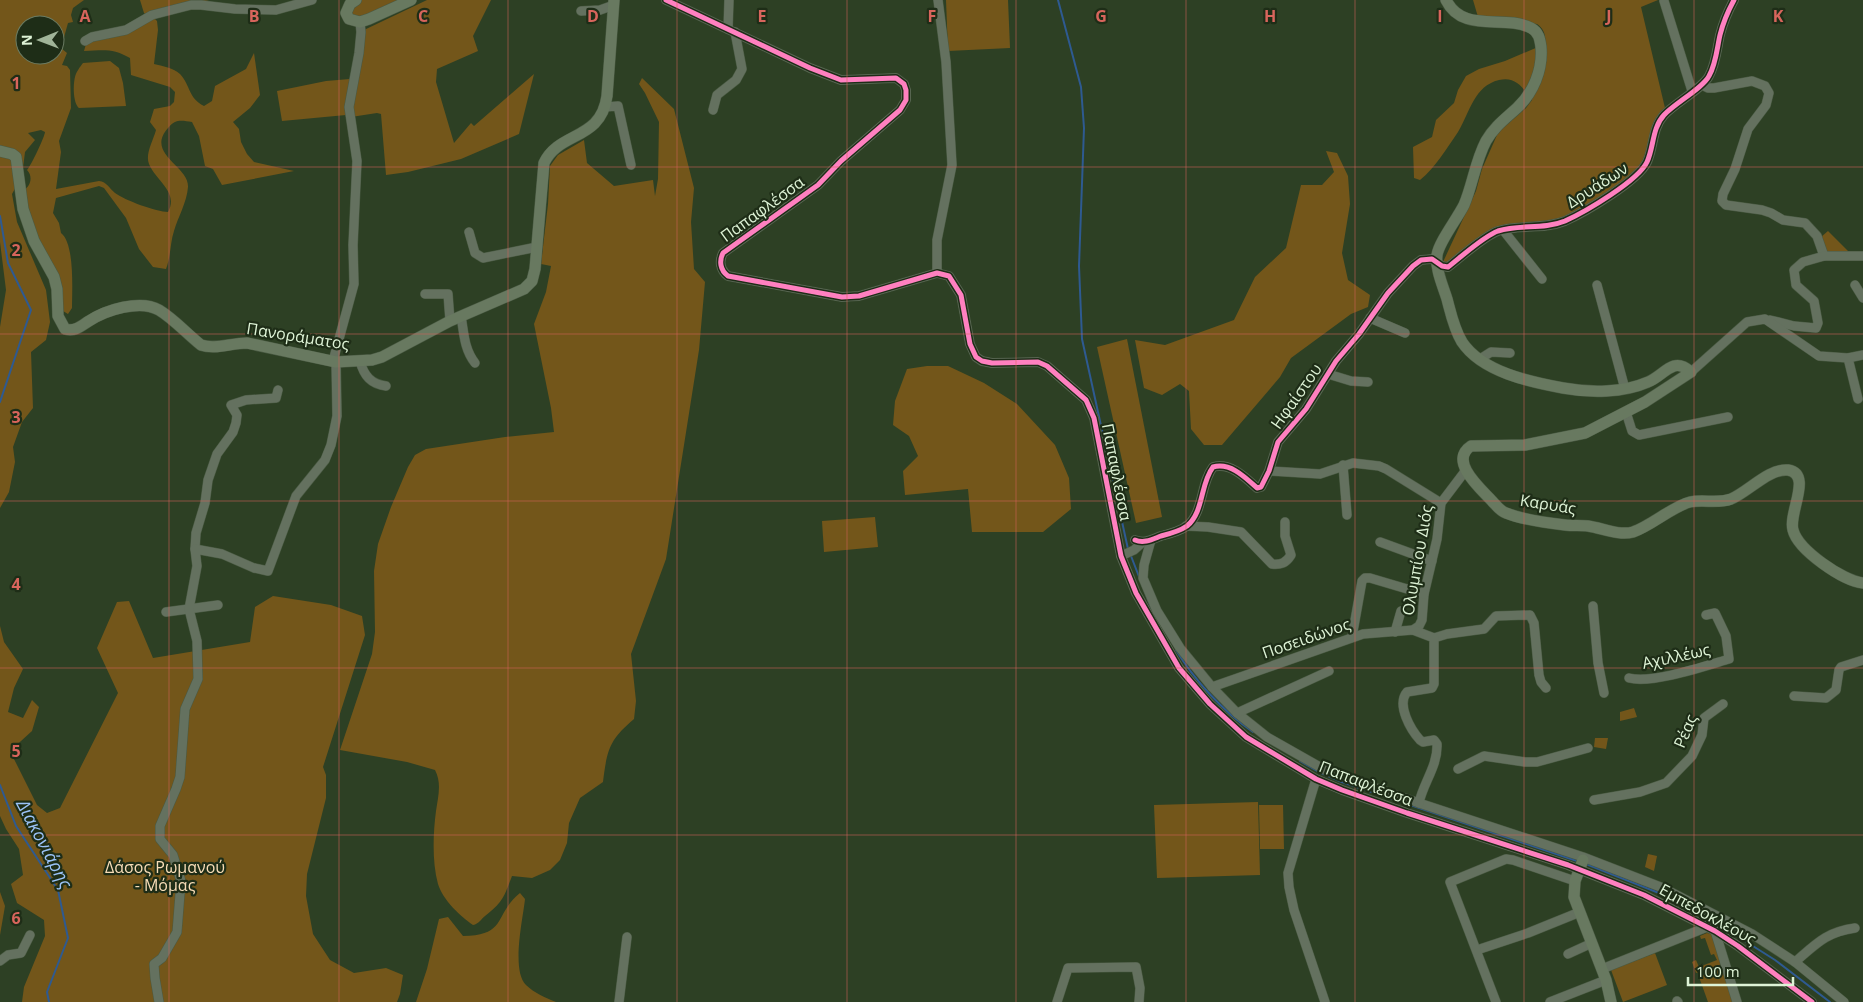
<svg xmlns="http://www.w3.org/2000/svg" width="1863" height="1002" font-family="'Open Sans',sans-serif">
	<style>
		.green { fill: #73561a; fill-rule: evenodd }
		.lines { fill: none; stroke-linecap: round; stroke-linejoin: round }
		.stream { stroke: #2e5a91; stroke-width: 2 }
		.minor-casing { stroke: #4a5a43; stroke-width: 10 }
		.major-casing { stroke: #4a5a43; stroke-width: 12 }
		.minor { stroke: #64715f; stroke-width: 9 }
		.major { stroke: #687960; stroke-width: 11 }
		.cycleway-casing { stroke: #1e2d17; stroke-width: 8 }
		.cycleway { stroke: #ff80c0; stroke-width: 5 }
		.grid { fill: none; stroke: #d8655c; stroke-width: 1; stroke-opacity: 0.55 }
		.labels { text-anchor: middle; stroke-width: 4.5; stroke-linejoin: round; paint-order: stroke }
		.street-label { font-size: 16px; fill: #def3d6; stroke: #1e2d17 }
		.park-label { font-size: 16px; fill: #f8ddb7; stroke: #1e2d17 }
		.water-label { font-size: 18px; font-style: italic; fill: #9bc2f7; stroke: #1e2d17 }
		.grid-label { font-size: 16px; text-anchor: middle; font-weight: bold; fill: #d8655c; stroke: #1e2d17; stroke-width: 4.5; stroke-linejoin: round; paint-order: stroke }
	</style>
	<rect width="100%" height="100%" fill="#2d4024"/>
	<!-- green -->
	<g class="green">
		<path d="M0 0H84L73 8 71 15 73 22 68 23 61 48 67 53 62 65 67 66 70 70 71 108 59 141 61 152 56 189 99 181C107 182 109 188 115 193 124 200 157 212 168 212 179 192 156 181 149 164 145 154 153 141 156 130L150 122 154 109 170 106 174 102 175 92 170 87 131 75 130 58C113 48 104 50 84 51L86 44 93 40 154 18 157 21 158 30 154 64C162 66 174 68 180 74 191 86 188 98 204 106L212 101 215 86 246 69 254 53 260 95 250 108 233 122 239 129 241 142 247 154 254 162 294 171 222 185 213 169 205 166 199 136 192 122C181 120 175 119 168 128 145 154 189 166 188 187 187 202 178 217 174 231 170 243 171 256 166 269L153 267 139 249 126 218 104 188 99 186 56 198 53 213 59 223 61 233C75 244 72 290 72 308L68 314 63 311 34 238 24 190C31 186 33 176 27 170 31 166 45 136 45 132L41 130 28 133 35 140 25 152 22 176 12 194 17 222 46 290 50 322 46 340 31 352 33 408 22 422 13 447 15 462 9 492 0 508V327L6 290 0 242ZM25 25H55V55H25Z"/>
		<path d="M140 0H209L147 16 144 13Z"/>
		<path d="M361 0H402L355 20 350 10Z"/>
		<path d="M427 0H491L473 36 478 51 437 69 436 82 454 143 471 123 474 126 534 74 519 134 461 159 408 172 386 175 381 114 377 113 351 117 364 30Z"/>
		<path d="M946 0H1008L1010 48 948 51Z"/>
		<path d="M1473 0H1658L1641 7 1665 108 1667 110 1649 155 1632 178 1570 215 1556 221 1514 226 1449 263 1443 262 1476 191 1482 169 1497 135 1503 128 1526 108 1532 100C1523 88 1516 76 1499 80 1474 86 1470 112 1458 132 1447 148 1435 168 1420 180L1414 178 1413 147 1432 137 1436 120 1454 103 1458 90 1466 76 1479 69 1505 61 1545 44C1546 35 1544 29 1537 24L1478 17Z"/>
		<path d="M110 61 119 68 123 83 126 106 79 108C73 103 73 85 75 77 76 72 80 67 83 63Z"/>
		<path d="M642 78 674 109 694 188 691 222 694 269 705 282 699 350 666 559 631 654 636 701 634 719C609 740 607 750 603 782L580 798 569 823 567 843 560 860 550 870 532 878 512 876C504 897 503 902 485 916 481 919 479 924 473 925 460 916 443 900 438 884 432 862 433 834 436 811 438 797 442 783 435 770L407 762 340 750 372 654 375 632 374 571 378 544 391 507 408 467 415 455 426 449 505 437 554 432 551 408 534 324 546 292 551 266 541 264 548 204 550 166 558 155 584 140 587 163 614 186 653 180 655 196 658 179 659 122 645 93 639 84Z"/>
		<path d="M350 79 346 115 282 121 277 91 326 81Z"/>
		<path d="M1326 151 1337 153 1348 176 1350 204 1342 253 1348 280 1370 295 1368 307 1351 314 1291 358 1280 377 1222 445H1204L1191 429 1189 391 1180 384 1162 395 1144 388 1135 340 1165 345 1234 320 1255 277 1286 248 1301 185H1322L1334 172Z"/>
		<path d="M1828 231 1850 253 1828 254 1821 237Z"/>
		<path d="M1127 339 1162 517 1136 523 1097 347Z"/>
		<path d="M927 366H948L984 383 1017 404 1055 445 1069 478 1071 509 1043 532H972L968 489 905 495 903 471 918 456 909 436 893 425 895 401 907 369Z"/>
		<path d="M875 517 878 547 824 552 822 521Z"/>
		<path d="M273 596 331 605 362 616 365 635 323 767 326 775V798L307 874 306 896 313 934 330 960 354 973 386 968 403 975 400 994 397 1002H22L24 987 45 936 44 920 17 903 11 884 23 875 19 849 6 829 0 816V626L4 642 23 669 14 688 8 712 23 718 32 700 39 707 32 731 10 751 37 805 47 813 60 808 118 693 97 648 117 602 129 601 153 658 250 642 255 607Z"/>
		<path d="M1634 708 1637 717 1620 721V712Z"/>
		<path d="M1595 738H1608L1606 749 1594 747Z"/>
		<path d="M1258 802 1260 875 1157 878 1154 805Z"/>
		<path d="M1259 805H1283L1284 849H1260Z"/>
		<path d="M1648 854 1657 856 1654 871 1645 867Z"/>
		<path d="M0 892 5 906 0 935Z"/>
		<path d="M520 893 525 899C523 919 511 970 526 985 534 993 546 998 556 1002H416L427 969 439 919 448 917 463 936C508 935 493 915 520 893Z"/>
		<path d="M1707 933 1711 934 1722 964 1696 973 1692 962 1696 960 1699 967 1717 960 1714 954 1711 955 1705 938 1701 939 1700 936Z"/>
		<path d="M1655 953 1667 985 1623 1002 1611 970Z"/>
		<path d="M1722 968 1734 1002H1708L1699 977Z"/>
	</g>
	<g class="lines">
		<!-- stream -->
		<g class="stream">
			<path d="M1058 0 1081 87 1084 128 1079 266 1082 339 1128 549"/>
			<path d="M0 216 8 263 31 310 0 402"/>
			<path d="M1131 556 1152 610"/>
			<path d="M1176 650C1195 681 1223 711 1253 732"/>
			<path d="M1300 761 1319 772 1342 782 1577 861"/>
			<path d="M0 785 16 826 58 890 68 938 47 992 49 1002"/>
			<path d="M1586 864 1664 895 1726 929 1775 960 1830 1002"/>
		</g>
		<!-- minor casing -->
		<g class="minor-casing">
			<g id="minor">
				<path d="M666 0 810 68 841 80 896 78 904 84 906 90V100L900 110 841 161 818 185 723 253C719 261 720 270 728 276L842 297 859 296 937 273 949 276 961 295 970 344 976 357 982 361 992 363 1038 362 1047 366 1086 400 1094 418 1121 556 1136 593 1179 668 1210 704 1246 737 1316 779 1342 790 1407 813 1568 865 1644 895 1715 931 1738 946 1812 1002"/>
				<path d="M1664 1 1692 91"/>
				<path d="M581 11 600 10 614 5"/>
				<path d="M728 29 729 0"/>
				<path d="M85 41 92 37 126 30 152 15 191 5H201L235 9 276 10 312 0"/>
				<path d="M1702 85 1708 88H1714L1752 81 1765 86 1769 93 1766 105 1748 129 1735 169 1723 194 1722 201 1726 205 1762 210 1771 213 1783 220 1805 223 1817 236 1824 256"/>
				<path d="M605 107 618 106 631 165"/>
				<path d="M713 110 717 95 736 80 742 69 735 32"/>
				<path d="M1503 230 1542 279"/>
				<path d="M469 232 475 253 483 258 537 247"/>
				<path d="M937 273V240L952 165 946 62 938 0"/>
				<path d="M1597 285 1625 389"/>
				<path d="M1855 285 1863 298"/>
				<path d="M425 294H448L450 321"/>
				<path d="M461 316C464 333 464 349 475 363"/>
				<path d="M1370 318 1405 333"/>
				<path d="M1770 320 1794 326 1816 328 1818 323 1814 301 1796 285 1794 270 1803 262 1824 256H1863"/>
				<path d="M1848 358 1858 399"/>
				<path d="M1480 359 1491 352 1510 353"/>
				<path d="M333 361 354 284 353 245 357 161 349 107 359 53 361 32 360 22"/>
				<path d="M360 361C364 376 371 384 386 386"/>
				<path d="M1691 372 1747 322 1765 319 1819 356 1848 358 1863 355"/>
				<path d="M1328 374 1351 381 1368 382"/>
				<path d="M1626 412 1632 431 1639 435 1728 417"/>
				<path d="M1343 465 1347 515"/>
				<path d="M1269 471 1320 474 1353 463 1379 466 1386 469 1441 503"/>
				<path d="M1186 526 1208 527 1241 532 1272 564C1281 565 1286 563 1291 555L1285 536V522"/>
				<path d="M1135 540C1144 544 1153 539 1161 536 1169 534 1180 531 1187 526 1204 512 1200 484 1213 467 1230 462 1245 477 1257 488L1261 487 1269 471 1278 442 1306 409 1336 361 1359 334 1388 293 1413 266 1421 260 1432 259 1442 266 1448 267C1461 257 1484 236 1498 231 1520 224 1543 230 1565 221 1585 212 1638 181 1647 162 1654 147 1652 128 1664 115 1675 103 1703 88 1709 76 1716 64 1717 48 1720 35 1723 23 1728 11 1734 0"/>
				<path d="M1151 540 1144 565 1143 578 1157 611 1180 648 1212 687 1237 713 1267 737 1327 771 1419 803 1583 857 1663 888 1752 934 1795 962 1844 1002"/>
				<path d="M1380 542 1432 561"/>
				<path d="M195 549 196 533 205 503 208 480 217 454 233 432 236 423 237 415 231 405 246 400 276 398 278 390"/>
				<path d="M1121 556 1134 550 1143 542"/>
				<path d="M1593 606 1598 663 1604 693"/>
				<path d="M166 612 218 605"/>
				<path d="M1413 630 1419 626 1422 620 1424 594 1437 539 1441 503 1466 470"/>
				<path d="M1395 632 1401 611"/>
				<path d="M1352 637 1362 581 1365 578H1370L1424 594"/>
				<path d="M1434 638 1447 634 1484 629 1496 616 1530 615 1534 623 1539 675 1541 682 1546 688"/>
				<path d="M1629 678C1652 684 1705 666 1729 659L1726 636 1715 613 1706 615"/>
				<path d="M1212 687 1363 634 1413 630 1434 638V684L1432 688 1407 692C1396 705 1411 730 1420 740L1423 742 1434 740 1437 744C1438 766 1423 783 1419 803"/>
				<path d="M1794 696 1826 698 1836 690 1839 670 1841 667 1863 660"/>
				<path d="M1237 713 1329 671"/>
				<path d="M1458 769 1484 756 1525 762H1537L1588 748"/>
				<path d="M1316 779 1288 873 1289 887 1294 910 1325 1002"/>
				<path d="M1594 800 1640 792 1666 783 1692 756 1702 735 1704 718 1723 704"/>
				<path d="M1715 931 1737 1002"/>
				<path d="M1477 950 1528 933 1580 912"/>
				<path d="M1568 954 1592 943"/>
				<path d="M0 961 8 955 21 953 30 935"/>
				<path d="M1795 962C1816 944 1826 932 1855 928"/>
				<path d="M1602 969 1707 927"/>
				<path d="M1677 1001 1678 1002"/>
				<path d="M159 1002 155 978 154 964 162 958 177 932 181 881 173 855 160 839V826L176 789 180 777 185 709 198 679 197 641 189 609 197 566 195 549 222 554 254 568 268 571 296 496 325 460 331 445 337 416 336 362"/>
				<path d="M619 1002 627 937"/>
				<path d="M1057 1002 1068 968 1136 967 1140 988 1139 1002"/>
				<path d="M1496 1002 1450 882 1506 859 1513 860 1575 881"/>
				<path d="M1550 1002 1606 980"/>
			</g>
		</g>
		<!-- major casing -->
		<g class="major-casing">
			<g id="major">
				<path d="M356 0 350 4 346 13 349 19 360 22 369 19 411 0"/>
				<path d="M1446 0C1463 34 1503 14 1531 28 1539 32 1540 40 1541 47 1543 70 1533 93 1517 108 1505 119 1494 127 1486 141 1475 162 1473 184 1464 205 1457 219 1439 242 1437 255 1435 269 1443 286 1447 299 1451 314 1454 329 1462 342 1482 372 1530 382 1563 388 1590 393 1623 393 1648 382 1658 378 1665 369 1674 366 1681 364 1686 368 1691 372L1645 402 1585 433 1525 445 1471 446C1448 461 1481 489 1492 501 1496 505 1500 511 1506 513 1524 520 1546 523 1565 525 1573 526 1581 525 1588 526 1602 528 1619 536 1633 532 1651 526 1673 506 1690 502 1703 499 1718 504 1731 499 1748 492 1769 468 1788 470 1813 474 1788 513 1793 530 1798 550 1843 581 1863 583"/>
				<path d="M0 151 12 154 16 157 23 209 34 241 54 277 57 289 58 316 65 329C75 332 81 326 89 321 106 310 140 299 159 310 174 319 187 334 201 345 215 350 231 343 247 343L336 362 372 360 382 357 450 321 524 289 532 281 535 269 544 163C559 131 601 141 607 96L614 0"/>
				<path d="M1583 860 1575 881 1574 897 1606 980 1611 1002"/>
			</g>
		</g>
		<!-- minor -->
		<use href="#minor" class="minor"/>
		<!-- major -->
		<use href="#major" class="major"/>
		<!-- cycleway casing -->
		<g class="cycleway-casing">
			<g id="cycleway">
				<path d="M666 0 810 68 841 80 896 78 904 84 906 90V100L900 110 841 161 818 185 723 253C719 261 720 270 728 276L842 297 859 296 937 273 949 276 961 295 970 344 976 357 982 361 992 363 1038 362 1047 366 1086 400 1094 418 1121 556 1136 593 1179 668 1210 704 1246 737 1316 779 1342 790 1407 813 1568 865 1644 895 1715 931 1738 946 1812 1002"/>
				<path d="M1135 540C1144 544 1153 539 1161 536 1169 534 1180 531 1187 526 1204 512 1200 484 1213 467 1230 462 1245 477 1257 488L1261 487 1269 471 1278 442 1306 409 1336 361 1359 334 1388 293 1413 266 1421 260 1432 259 1442 266 1448 267C1461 257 1484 236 1498 231 1520 224 1543 230 1565 221 1585 212 1638 181 1647 162 1654 147 1652 128 1664 115 1675 103 1703 88 1709 76 1716 64 1717 48 1720 35 1723 23 1728 11 1734 0"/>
			</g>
		</g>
		<!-- cycleway -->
		<use href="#cycleway" class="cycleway"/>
	</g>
	<!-- grid -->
	<path class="grid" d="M169 0V1002M339 0V1002M508 0V1002M677 0V1002M847 0V1002M1016 0V1002M1186 0V1002M1355 0V1002M1524 0V1002M1694 0V1002M0 167H1863M0 334H1863M0 501H1863M0 668H1863M0 835H1863"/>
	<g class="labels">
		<!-- street labels -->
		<g class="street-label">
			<text transform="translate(1597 185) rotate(-33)" y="6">Δρυάδων</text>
			<text transform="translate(762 209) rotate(-36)" y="6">Παπαφλέσσα</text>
			<text transform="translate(298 336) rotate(9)" y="6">Πανοράματος</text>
			<text transform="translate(1296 396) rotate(-55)" y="6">Ηφαίστου</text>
			<text transform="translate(1117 472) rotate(79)" y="6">Παπαφλέσσα</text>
			<text transform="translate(1548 504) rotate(9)" y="6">Καρυάς</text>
			<text transform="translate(1417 560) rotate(-80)" y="6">Ολυμπίου Διός</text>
			<text transform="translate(1306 638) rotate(-19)" y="6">Ποσειδώνος</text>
			<text transform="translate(1676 656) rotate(-12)" y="6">Αχιλλέως</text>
			<text transform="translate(1685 731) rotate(-67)" y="6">Ρέας</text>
			<text transform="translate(1366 783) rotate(21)" y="6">Παπαφλέσσα</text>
			<text transform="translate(1708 914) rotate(29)" y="6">Εμπεδοκλέους</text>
		</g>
		<!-- park labels -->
		<g class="park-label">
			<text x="165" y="873">Δάσος Ρωμανού<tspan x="165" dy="18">- Μόμας</tspan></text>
		</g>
		<!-- water labels -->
		<g class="water-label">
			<text transform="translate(44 844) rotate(62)" y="6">Διακονιάρης</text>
		</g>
	</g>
	<g class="grid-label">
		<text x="85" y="22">A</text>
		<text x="254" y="22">B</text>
		<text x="423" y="22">C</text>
		<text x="593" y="22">D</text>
		<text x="762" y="22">E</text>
		<text x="932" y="22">F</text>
		<text x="1101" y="22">G</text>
		<text x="1270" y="22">H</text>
		<text x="1440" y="22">I</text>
		<text x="1609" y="22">J</text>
		<text x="1778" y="22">K</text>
		<text x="16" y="89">1</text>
		<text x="16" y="256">2</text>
		<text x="16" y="423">3</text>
		<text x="16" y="590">4</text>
		<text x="16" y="757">5</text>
		<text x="16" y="924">6</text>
	</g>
	<!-- north arrow -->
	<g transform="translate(40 40) rotate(269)"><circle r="24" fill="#1e2d17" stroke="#6b7c63"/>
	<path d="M0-4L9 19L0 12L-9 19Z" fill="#a0b498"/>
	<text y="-8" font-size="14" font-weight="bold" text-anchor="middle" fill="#def3d6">N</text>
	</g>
	<!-- scale -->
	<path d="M1688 977v8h105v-8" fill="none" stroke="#def3d6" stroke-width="2.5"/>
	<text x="1696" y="977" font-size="15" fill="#def3d6" stroke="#1e2d17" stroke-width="4" paint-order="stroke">100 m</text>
</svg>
